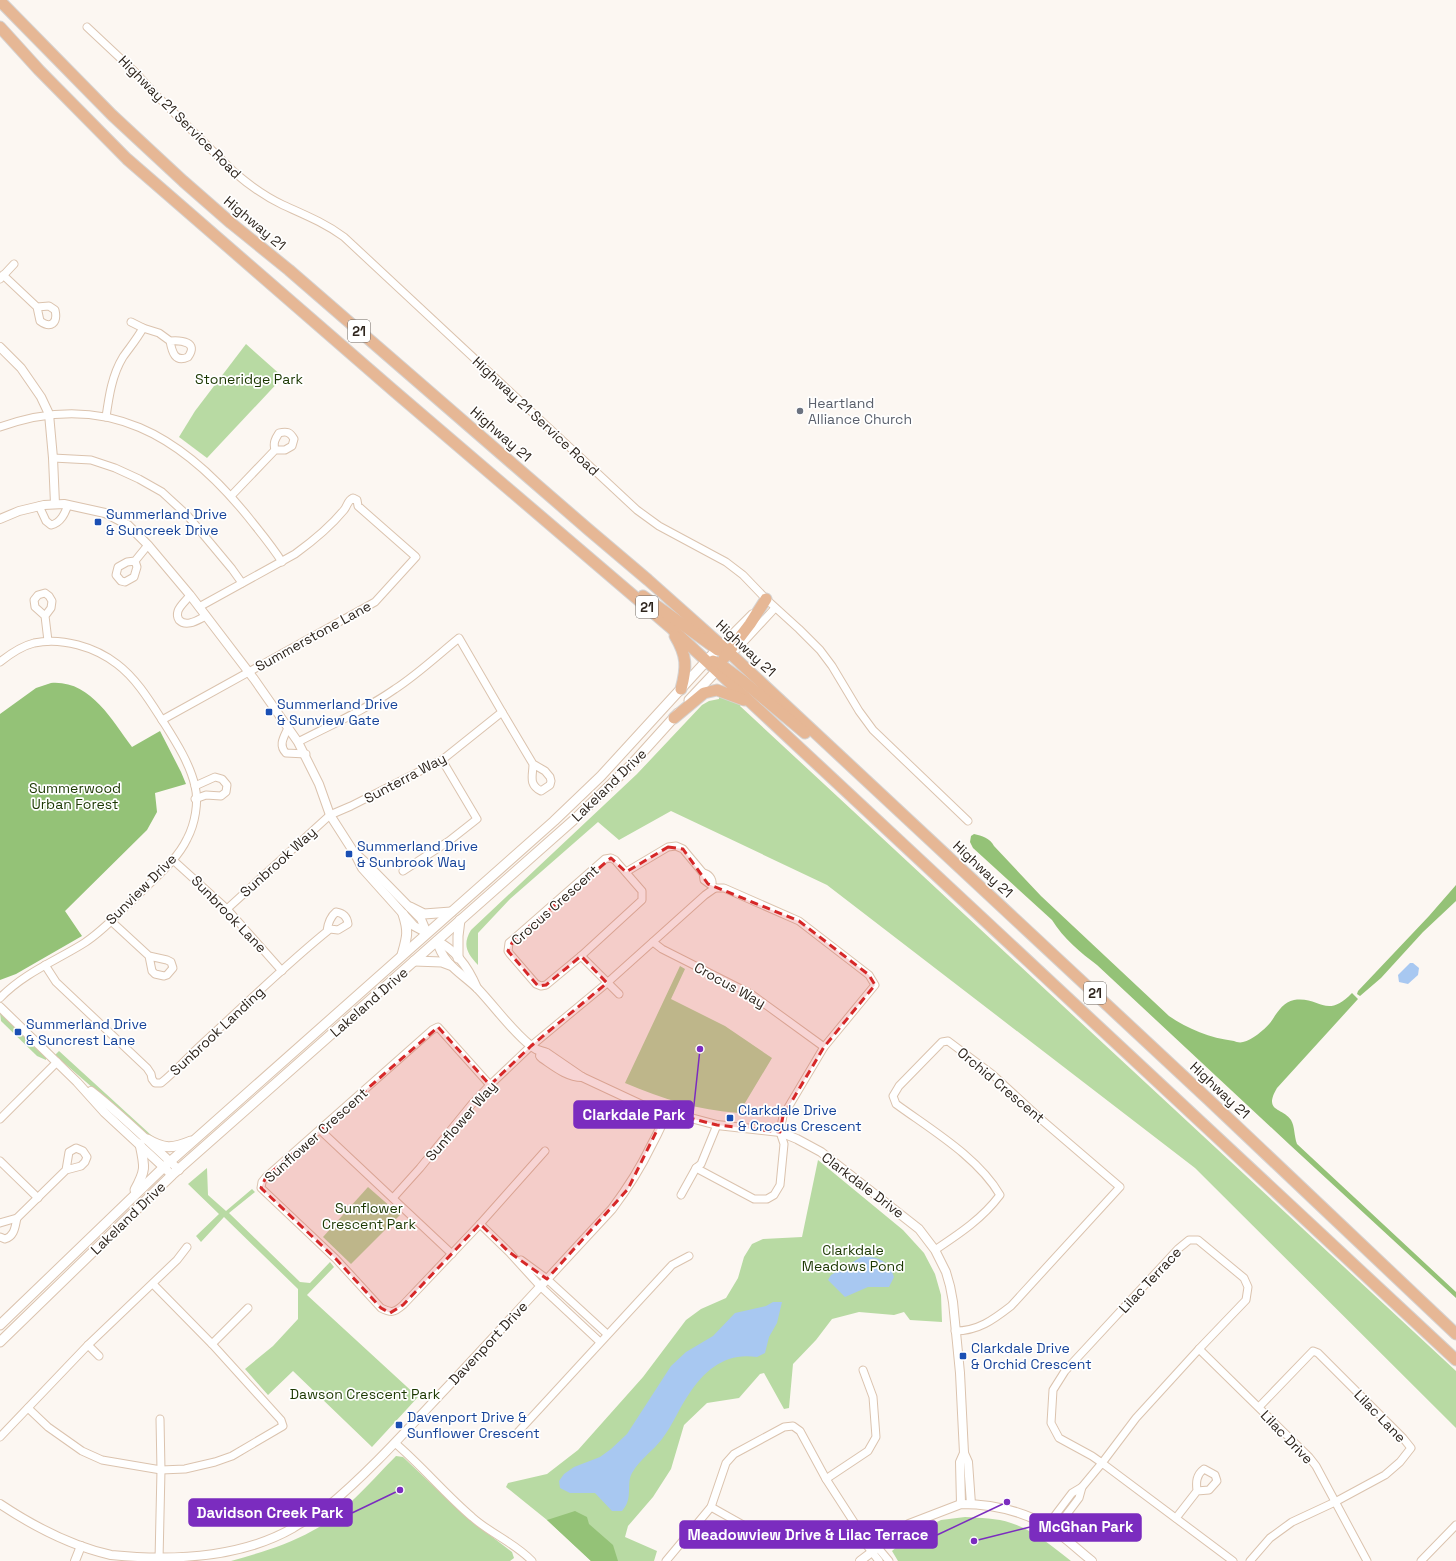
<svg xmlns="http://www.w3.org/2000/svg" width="1456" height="1561" font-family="'Space Grotesk',sans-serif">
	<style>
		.green { fill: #b8daa3 }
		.forest { fill: #94c277 }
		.water { fill: #a8c8f1 }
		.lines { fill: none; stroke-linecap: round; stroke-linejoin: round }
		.minor-casing { stroke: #dbc3ae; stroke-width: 9 }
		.tertiary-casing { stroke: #dbc3ae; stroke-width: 10 }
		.secondary-casing { stroke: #dbc3ae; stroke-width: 11 }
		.primary-casing { stroke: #d5d3d2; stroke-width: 13 }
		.minor { stroke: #fff; stroke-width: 7 }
		.tertiary { stroke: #fff; stroke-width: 8 }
		.secondary { stroke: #fff; stroke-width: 9 }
		.primary { stroke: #e6b795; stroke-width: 11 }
		.marked { fill: #d62828; fill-opacity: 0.2; stroke: #d62828; stroke-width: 3; stroke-dasharray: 8 5; stroke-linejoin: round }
		.worship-dot { fill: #6b7280; stroke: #fff; stroke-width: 1.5 }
		.transit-dot { fill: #1a4fb4; stroke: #fff; stroke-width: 1.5 }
		.labels { text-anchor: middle; stroke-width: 3.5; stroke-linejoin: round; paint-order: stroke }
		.shield { fill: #fff; stroke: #6d6661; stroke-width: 1 }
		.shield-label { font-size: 13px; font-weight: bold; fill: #2e251d }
		.street-label { font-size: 14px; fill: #2e251d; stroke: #fff }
		.park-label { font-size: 14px; fill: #1c3802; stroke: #fff }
		.worship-label { font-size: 14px; fill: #5b616d; stroke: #fff; text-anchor: start }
		.transit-label { font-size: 14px; fill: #164399; stroke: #fff; text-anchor: start }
		.leader { fill: none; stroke: #7b2cbf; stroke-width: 1.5 }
		.callout-dot { fill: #7b2cbf; stroke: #fff; stroke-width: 1.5 }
		.callout { fill: #7b2cbf; stroke: #7b2cbf; stroke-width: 1.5 }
		.callout-label { font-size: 15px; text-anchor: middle; font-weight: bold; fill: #fff }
	</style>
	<rect width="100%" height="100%" fill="#fcf7f2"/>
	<!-- green -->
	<g class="green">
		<path d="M246 344 283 377 207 458 179 437 195 411Z"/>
		<path d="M719 695 742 703 740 706 1456 1371V1428L1195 1168 827 885 671 811 619 840 598 822 510 899 478 933V965C467 953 462 945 471 930L637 774 702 705 709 701 719 699Z"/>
		<path d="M680 966 685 969 671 999 725 1026 772 1058 739 1113C697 1110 663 1099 625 1083Z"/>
		<path d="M0 1013 46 1057V1060L37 1056 1 1021Z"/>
		<path d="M59 1051 151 1135 158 1140 168 1142H155L55 1055Z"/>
		<path d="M818 1160 903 1230 924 1253 935 1274 941 1295 942 1322 910 1320 904 1312 894 1315 859 1312 832 1319 816 1340 793 1364 789 1408 784 1409 764 1373 760 1374 739 1398 707 1403 684 1425 671 1469 653 1497 628 1526 625 1537 657 1551 654 1561H591L547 1520 506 1487 508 1483 547 1474 578 1450 643 1377 686 1320 701 1309 726 1298 738 1278 744 1257 752 1244 763 1239 802 1237Z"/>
		<path d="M207 1168 208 1195 226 1211 252 1189 255 1192 229 1213 300 1282 310 1283 330 1262 334 1267 307 1295 418 1397 372 1447 293 1371 268 1395 245 1369 273 1346 298 1319V1289L224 1217 201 1242 196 1236 219 1214 188 1184Z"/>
		<path d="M368 1187 400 1215 351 1264 323 1237Z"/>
		<path d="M396 1456 403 1457 465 1516 512 1552 514 1558 510 1561H231C259 1553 287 1545 312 1531 342 1516 372 1480 396 1456Z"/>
		<path d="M965 1517C980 1518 997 1518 1011 1523 1034 1530 1053 1547 1071 1561H898L892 1551 910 1535 941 1520Z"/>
	</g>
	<!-- forest -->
	<g class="forest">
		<path d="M51 683C90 680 111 719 132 747L160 731 181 772 186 784 155 793 157 812 147 830 65 911 82 936 16 974 0 980V714L36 688Z"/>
		<path d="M974 834C982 836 990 838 994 846L1041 896 1169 1016C1188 1029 1210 1038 1234 1041 1236 1042 1240 1043 1243 1042 1252 1040 1264 1030 1270 1023 1276 1015 1282 1002 1294 1000 1320 996 1326 1020 1352 993L1358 999 1277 1088C1263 1112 1282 1107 1291 1120 1295 1127 1294 1136 1297 1144L1456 1292V1298L1290 1145 1097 965C1081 953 1063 938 1052 920L973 848 970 842 971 836Z"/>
		<path d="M1456 885V901L1423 932 1381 978 1360 996 1357 994 1358 991 1429 916Z"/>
		<path d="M575 1511 587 1517 589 1524 613 1545 618 1561H591L547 1520Z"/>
	</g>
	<!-- water -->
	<g class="water">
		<path d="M1410 963H1413L1419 968 1418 975 1408 984 1399 982 1398 975Z"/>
		<path d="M863 1256C880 1258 888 1260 894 1277L889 1287H868L845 1297 828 1280 831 1275Z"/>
		<path d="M773 1302H782L777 1323 769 1337 765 1353 757 1357C727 1352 705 1369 689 1394 679 1408 673 1425 662 1439 653 1451 640 1459 632 1473 627 1481 631 1494 627 1503 626 1506 624 1508 622 1511H612L595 1493H570L560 1488 559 1481 564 1474 574 1467 600 1457 611 1449 627 1434 671 1366 686 1352 713 1336 735 1313 766 1306Z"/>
	</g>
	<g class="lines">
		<!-- minor casing -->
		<g class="minor-casing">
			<g id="minor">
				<path d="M87 27 135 72 155 94 234 172C249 185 266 197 283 205 305 215 325 223 344 237L637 510 659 526 726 562 743 575 766 599 799 629 820 650 832 666 859 711 873 730 968 821"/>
				<path d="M3 275 37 307 40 321C51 329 58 323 55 310L49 306 37 307"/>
				<path d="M0 279 14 264"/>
				<path d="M131 322 143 328"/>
				<path d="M106 417C109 396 112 375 123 357 130 347 137 339 143 328L159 333 170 341C172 352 175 363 188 357 199 342 181 340 170 341"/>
				<path d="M0 427C106 389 183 436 249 518 260 532 272 546 282 562"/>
				<path d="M53 458 91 460 115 468 139 479 162 492 187 515 232 569 242 583"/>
				<path d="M231 496 275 450H285L292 446 294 439C290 432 287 431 279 433 275 439 273 443 275 450"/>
				<path d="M39 506 46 521 51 525C61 523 65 513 68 505"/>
				<path d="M135 561 137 567 134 577 125 582 121 581 116 575 118 567 127 562 135 561 148 545"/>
				<path d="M190 595C187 600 180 605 178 611 177 614 177 617 179 620 187 628 199 619 206 616"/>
				<path d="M45 616 35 607 34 600 38 595 45 593 49 596 52 601 51 608 45 616 48 641"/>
				<path d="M721 645 752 614"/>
				<path d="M737 649 775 608"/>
				<path d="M0 662C10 654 22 646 34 643 62 637 95 647 117 664 137 679 151 703 164 723 176 742 190 764 195 786 199 802 195 824 187 839 177 860 156 877 140 893 122 910 101 933 81 945 53 962 23 974 0 998"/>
				<path d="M502 712 533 764 545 771 550 777 551 781 550 785 541 791C528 784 533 776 533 764"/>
				<path d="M162 720 375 602 416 557 358 506 357 500 353 498C347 501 348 505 344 510 330 527 313 541 295 554L199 607"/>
				<path d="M288 728C284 737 278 745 286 753L306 754"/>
				<path d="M195 786 215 777 222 779 227 785 226 792 221 796 206 795 195 799"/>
				<path d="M611 858 615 860 642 891V900L581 956 546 985 541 986 536 984 510 954 508 951 509 943 605 859Z"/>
				<path d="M173 860 227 909 282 971"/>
				<path d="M403 871 449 841 477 819 442 760"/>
				<path d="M626 872 668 847 676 846 683 849 703 873 704 880 715 888"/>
				<path d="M703 873C708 874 713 878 712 885"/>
				<path d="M227 909 330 815 351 806 442 760 502 712 459 638C438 655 418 674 395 689 365 710 331 725 298 742"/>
				<path d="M111 921 149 956 167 960 171 962 173 968 167 975 164 976 155 974 152 971 149 956"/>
				<path d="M653 942 662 949 751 994 824 1047"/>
				<path d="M581 956 619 994"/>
				<path d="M45 965 56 982 147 1068 151 1074 152 1079 155 1083H161C175 1072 188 1057 201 1045 243 1007 286 964 330 929L338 930 348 924C347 916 343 913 336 912 330 917 328 923 327 931"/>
				<path d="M490 1085 438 1027 432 1030 266 1177 262 1182 261 1188 336 1259 381 1308C391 1313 394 1313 403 1305L480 1224 545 1151"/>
				<path d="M0 1119 57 1062"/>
				<path d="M320 1130 452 1254"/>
				<path d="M0 1161 38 1198"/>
				<path d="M681 1195 696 1168 701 1164 717 1125"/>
				<path d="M393 1198 420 1168 472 1104 490 1085 531 1046 607 983 705 895 715 888H724L799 921 869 975 875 985 824 1047 783 1116 780 1132 784 1144 780 1185 774 1195 767 1199H754L696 1168"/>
				<path d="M0 1223 17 1218 66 1170 81 1166 85 1162 87 1157 83 1151 76 1148 69 1152 66 1170"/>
				<path d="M480 1224 509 1252 540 1286 600 1342"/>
				<path d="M0 1237 5 1239C15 1236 15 1226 17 1218"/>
				<path d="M935 1250C959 1234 982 1219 1000 1195 978 1157 930 1129 896 1104L893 1096 899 1086 942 1042 948 1041 992 1074 1043 1121 1120 1187 1011 1306C993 1320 978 1331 955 1331"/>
				<path d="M521 1260 547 1279 607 1334"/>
				<path d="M212 1344 248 1308"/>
				<path d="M88 1345 99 1356"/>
				<path d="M1199 1349 1309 1457 1316 1466 1367 1561"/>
				<path d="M28 1408 48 1427 82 1451 102 1460 161 1470 185 1469 215 1462 232 1456 283 1426 281 1420 212 1344 153 1284"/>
				<path d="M518 1432 672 1265 689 1256"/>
				<path d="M0 1437 88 1345 177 1260 187 1247"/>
				<path d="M395 1443C422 1466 445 1494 472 1517 491 1534 515 1543 532 1561"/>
				<path d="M826 1479 868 1451 876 1437 873 1397 863 1370"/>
				<path d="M711 1507 752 1530"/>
				<path d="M1176 1518 1197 1491C1196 1482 1196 1475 1204 1469L1215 1475 1217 1481 1209 1490 1197 1491"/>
				<path d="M1047 1526 1072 1493 1082 1487 1102 1463 1136 1418 1199 1349 1246 1300 1248 1287 1244 1278 1198 1240H1189L1178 1249 1065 1371 1053 1390 1051 1423 1059 1438 1092 1456 1102 1463 1233 1561"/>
				<path d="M857 1527 863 1530 889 1561"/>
				<path d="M1054 1531 1079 1498 1082 1487"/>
				<path d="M159 1560 161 1470 160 1419"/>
				<path d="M666 1561 711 1507 726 1463 734 1454 784 1427 793 1426 800 1431 826 1479 857 1527 858 1534 879 1561"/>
				<path d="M1250 1561 1270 1538 1292 1522 1335 1502 1385 1475 1400 1462 1411 1448 1403 1438 1318 1353 1313 1351 1259 1407"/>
				<path d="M1421 1561 1456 1525"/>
			</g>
		</g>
		<!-- tertiary casing -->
		<g class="tertiary-casing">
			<g id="tertiary">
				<path d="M0 347 21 368 41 397 49 414 53 458 55 504"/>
				<path d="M0 519 19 511 44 505 64 504 105 513 128 525 148 545 190 595 254 679 298 742 319 784 330 815 355 854 362 868 414 926 427 933"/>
				<path d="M356 854 366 863 421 919 427 933"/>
				<path d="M437 941C443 965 463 974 478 989 496 1008 511 1030 531 1046 539 1052 540 1050 547 1053L582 1077 642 1105 717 1125 780 1132 797 1139 821 1152 919 1229 935 1250 946 1272 950 1286 953 1302 960 1373 964 1453 968 1462 971 1504"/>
				<path d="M437 941C456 950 469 969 477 988"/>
				<path d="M0 1007 77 1082 104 1112 172 1175"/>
				<path d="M541 1052 540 1056 542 1058C554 1066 567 1077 582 1077"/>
				<path d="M91 1091C122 1115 150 1143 179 1170"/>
				<path d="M0 1504C33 1526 71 1546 111 1555 172 1561 239 1559 293 1528 303 1521 316 1516 326 1508 372 1470 412 1424 453 1381 506 1323 559 1266 612 1209 627 1189 640 1169 651 1146 657 1135 663 1124 666 1112"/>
				<path d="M961 1504 960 1462 964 1453"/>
				<path d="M75 1561 81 1546"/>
				<path d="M860 1561 909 1524 961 1504C991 1504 1022 1511 1048 1526 1064 1536 1078 1550 1092 1561"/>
			</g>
		</g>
		<!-- secondary casing -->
		<g class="secondary-casing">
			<g id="secondary">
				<path d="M689 700 721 666"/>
				<path d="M410 907 424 914 451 912"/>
				<path d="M402 955C407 937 409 932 403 914"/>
				<path d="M458 958V936L460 920"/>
				<path d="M414 961 442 962 450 965"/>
				<path d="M147 1139C164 1149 172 1149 191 1141"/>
				<path d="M135 1190C146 1170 145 1167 140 1144"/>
				<path d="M0 1325 164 1167 554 821 601 776 721 645"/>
				<path d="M0 1342 172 1175 577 817 632 764 678 713"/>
			</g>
		</g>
		<!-- primary casing -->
		<g class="primary-casing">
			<g id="primary">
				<path d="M0 1 112 115 183 181 231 223 289 270 589 530 648 580 721 645 1209 1100 1456 1334"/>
				<path d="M0 27 39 70 127 159 394 391 670 627 1456 1360"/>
				<path d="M643 596 718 650"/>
				<path d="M675 636C687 656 687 667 681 689"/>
				<path d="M724 658 750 624 766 599"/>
				<path d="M713 661 720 664 744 682 805 733"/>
				<path d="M674 718 704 693 717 690 744 700"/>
			</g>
		</g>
		<!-- minor -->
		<use href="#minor" class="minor"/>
		<!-- tertiary -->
		<use href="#tertiary" class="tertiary"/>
		<!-- secondary -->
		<use href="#secondary" class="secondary"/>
		<!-- primary -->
		<use href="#primary" class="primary"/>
	</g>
	<!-- marked area -->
	<path class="marked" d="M668 847 683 849 708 884 799 921 869 975 875 985 824 1047 783 1116 780 1132 717 1125 666 1112 628 1189 547 1279 509 1252 480 1224 403 1305 390 1313 381 1308 336 1259 261 1188 266 1177 438 1027 490 1085 531 1046 607 983 581 956 546 985 538 986 508 951 514 939 611 858 626 872Z"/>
	<!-- markers -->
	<circle class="worship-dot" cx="800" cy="411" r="4"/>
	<g class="transit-dot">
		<rect x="94" y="518" width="8" height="8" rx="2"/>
		<rect x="265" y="708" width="8" height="8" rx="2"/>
		<rect x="345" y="850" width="8" height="8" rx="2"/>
		<rect x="14" y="1028" width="8" height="8" rx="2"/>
		<rect x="726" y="1114" width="8" height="8" rx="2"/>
		<rect x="959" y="1352" width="8" height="8" rx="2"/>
		<rect x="395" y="1421" width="8" height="8" rx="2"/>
	</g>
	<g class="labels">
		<!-- shield labels -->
		<g class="shield">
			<rect x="348" y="320" width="22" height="22" rx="3"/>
			<rect x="636" y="596" width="22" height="22" rx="3"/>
			<rect x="1084" y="982" width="22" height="22" rx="3"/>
		</g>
		<g class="shield-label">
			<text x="359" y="336">21</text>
			<text x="647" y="612">21</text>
			<text x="1095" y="998">21</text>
		</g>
		<!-- street labels -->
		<g class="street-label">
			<text transform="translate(180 117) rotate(45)" y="5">Highway 21 Service Road</text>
			<text transform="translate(255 223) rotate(40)" y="5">Highway 21</text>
			<text transform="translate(536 416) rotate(43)" y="5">Highway 21 Service Road</text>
			<text transform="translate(501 434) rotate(41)" y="5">Highway 21</text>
			<text transform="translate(313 636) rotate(-29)" y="5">Summerstone Lane</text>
			<text transform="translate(746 648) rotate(43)" y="5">Highway 21</text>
			<text transform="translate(405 778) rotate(-28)" y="5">Sunterra Way</text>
			<text transform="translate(609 785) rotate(-44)" y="5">Lakeland Drive</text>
			<text transform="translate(278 862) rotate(-42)" y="5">Sunbrook Way</text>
			<text transform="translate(983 869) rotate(43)" y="5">Highway 21</text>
			<text transform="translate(141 889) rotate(-45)" y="5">Sunview Drive</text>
			<text transform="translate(555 905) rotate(-42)" y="5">Crocus Crescent</text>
			<text transform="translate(229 914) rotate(46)" y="5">Sunbrook Lane</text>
			<text transform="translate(730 985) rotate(29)" y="5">Crocus Way</text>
			<text transform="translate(369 1002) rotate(-41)" y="5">Lakeland Drive</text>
			<text transform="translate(217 1031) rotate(-43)" y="5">Sunbrook Landing</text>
			<text transform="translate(1001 1085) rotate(40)" y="5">Orchid Crescent</text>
			<text transform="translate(1220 1090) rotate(43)" y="5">Highway 21</text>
			<text transform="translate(461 1121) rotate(-49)" y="5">Sunflower Way</text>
			<text transform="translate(316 1135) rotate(-42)" y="5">Sunflower Crescent</text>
			<text transform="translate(863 1185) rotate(37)" y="5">Clarkdale Drive</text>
			<text transform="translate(128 1218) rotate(-44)" y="5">Lakeland Drive</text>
			<text transform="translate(1150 1280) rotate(-47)" y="5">Lilac Terrace</text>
			<text transform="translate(488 1343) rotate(-47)" y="5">Davenport Drive</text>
			<text transform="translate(1380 1416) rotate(46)" y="5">Lilac Lane</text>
			<text transform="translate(1287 1437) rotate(46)" y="5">Lilac Drive</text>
		</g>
		<!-- park labels -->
		<g class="park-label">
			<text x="249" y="384">Stoneridge Park</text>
			<text x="75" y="793">Summerwood<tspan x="75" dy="16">Urban Forest</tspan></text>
			<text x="369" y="1213">Sunflower<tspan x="369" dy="16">Crescent Park</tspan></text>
			<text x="853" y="1255">Clarkdale<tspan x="853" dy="16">Meadows Pond</tspan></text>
			<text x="365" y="1399">Dawson Crescent Park</text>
		</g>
		<!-- worship labels -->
		<g class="worship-label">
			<text x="808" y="408">Heartland<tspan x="808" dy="16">Alliance Church</tspan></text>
		</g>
		<!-- transit labels -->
		<g class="transit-label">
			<text x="106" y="519">Summerland Drive<tspan x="106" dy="16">&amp; Suncreek Drive</tspan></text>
			<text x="277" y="709">Summerland Drive<tspan x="277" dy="16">&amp; Sunview Gate</tspan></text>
			<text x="357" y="851">Summerland Drive<tspan x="357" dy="16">&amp; Sunbrook Way</tspan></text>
			<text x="26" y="1029">Summerland Drive<tspan x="26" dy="16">&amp; Suncrest Lane</tspan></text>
			<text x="738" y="1115">Clarkdale Drive<tspan x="738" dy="16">&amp; Crocus Crescent</tspan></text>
			<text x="971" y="1353">Clarkdale Drive<tspan x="971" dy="16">&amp; Orchid Crescent</tspan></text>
			<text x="407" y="1422">Davenport Drive &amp;<tspan x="407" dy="16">Sunflower Crescent</tspan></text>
		</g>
	</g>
	<!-- callouts -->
	<path class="leader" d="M700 1049L693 1114M400 1490L352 1513M974 1541L1030 1527M1007 1502L937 1535"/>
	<g class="callout-dot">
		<circle cx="700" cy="1049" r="4"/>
		<circle cx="400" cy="1490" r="4"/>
		<circle cx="974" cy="1541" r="4"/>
		<circle cx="1007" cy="1502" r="4"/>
	</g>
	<g class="callout">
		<rect x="574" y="1101" width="119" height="27" rx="4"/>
		<rect x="189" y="1499" width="163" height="27" rx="4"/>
		<rect x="1030" y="1514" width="111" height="27" rx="4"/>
		<rect x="680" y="1521" width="257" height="27" rx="4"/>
	</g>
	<g class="callout-label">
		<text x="634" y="1120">Clarkdale Park</text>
		<text x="270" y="1518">Davidson Creek Park</text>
		<text x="1086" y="1532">McGhan Park</text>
		<text x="808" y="1540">Meadowview Drive &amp; Lilac Terrace</text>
	</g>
</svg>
